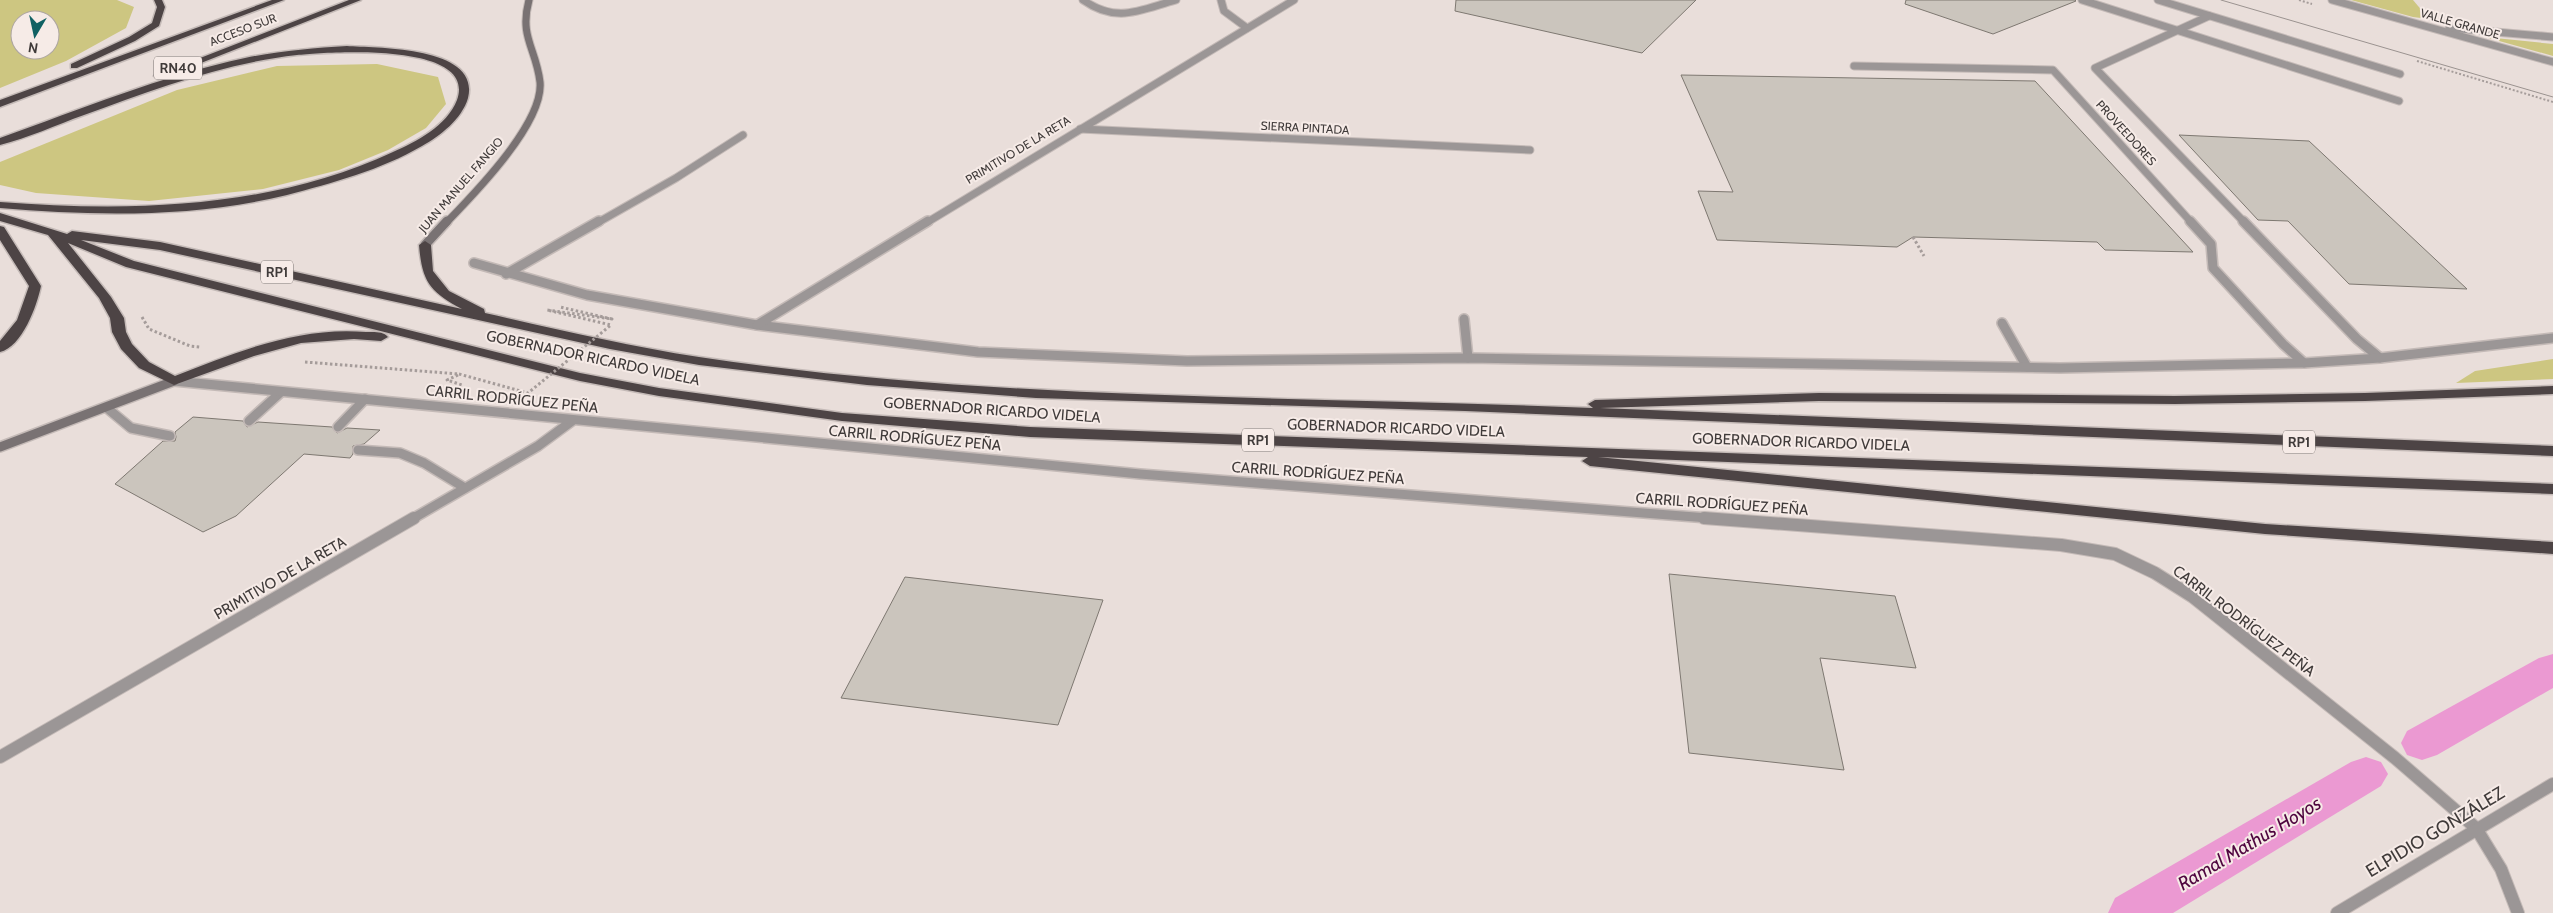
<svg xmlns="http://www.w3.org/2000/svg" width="2553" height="913" font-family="Cabin,sans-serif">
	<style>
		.green { fill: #cdc681; fill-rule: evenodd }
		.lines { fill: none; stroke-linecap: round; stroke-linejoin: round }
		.canal { fill: #eb99d2; fill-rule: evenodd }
		.building { fill: #cbc5bd; stroke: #7e7871 }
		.service-far1-casing { stroke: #c4bab7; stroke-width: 9 }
		.service-casing { stroke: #c4bab7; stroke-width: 12 }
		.minor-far2-casing { stroke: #c4bab7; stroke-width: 9 }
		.minor-far1-casing { stroke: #c4bab7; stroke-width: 12 }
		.minor-casing { stroke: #c4bab7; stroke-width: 14 }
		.tertiary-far2-casing { stroke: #c4bab7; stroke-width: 9 }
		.tertiary-far1-casing { stroke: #c4bab7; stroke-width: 12 }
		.tertiary-casing { stroke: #c4bab7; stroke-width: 14 }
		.secondary-far1-casing { stroke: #c4bab7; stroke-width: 9 }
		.secondary-casing { stroke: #c4bab7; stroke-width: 12 }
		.motorway-casing { stroke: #c4bab7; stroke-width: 3 }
		.path-far1 { stroke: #a59c9a; stroke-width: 2; stroke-dasharray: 2 2; stroke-linecap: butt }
		.path { stroke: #a59c9a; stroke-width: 3; stroke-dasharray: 2.5 2.5; stroke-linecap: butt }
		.service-far1 { stroke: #9b9696; stroke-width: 7 }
		.service { stroke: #9b9696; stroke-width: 9 }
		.minor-far2 { stroke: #9b9696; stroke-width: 7 }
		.minor-far1 { stroke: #9b9696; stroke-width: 9 }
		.minor { stroke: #9b9696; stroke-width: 12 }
		.tertiary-far2 { stroke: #9b9696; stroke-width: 7 }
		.tertiary-far1 { stroke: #9b9696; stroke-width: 9 }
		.tertiary { stroke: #9b9696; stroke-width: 12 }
		.secondary-far1 { stroke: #797273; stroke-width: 7 }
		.secondary { stroke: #797273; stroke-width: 9 }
		.motorway { fill: #4d4445; fill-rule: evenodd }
		.tram { stroke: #9b9390; stroke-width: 1 }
		.path-bridge { stroke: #a59c9a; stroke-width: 3; stroke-dasharray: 2.5 2.5; stroke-linecap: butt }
		.labels { text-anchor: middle; stroke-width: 4; stroke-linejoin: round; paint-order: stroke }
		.far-street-label { font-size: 12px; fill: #403b3a; stroke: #f6ebe7 }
		.shield { fill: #f6ebe7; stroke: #77706e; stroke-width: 1 }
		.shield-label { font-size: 14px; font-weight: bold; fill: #403b3a }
		.street-label { font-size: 15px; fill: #403b3a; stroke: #f6ebe7 }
		.near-street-label { font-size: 18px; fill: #403b3a; stroke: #f6ebe7 }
		.near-water-label { font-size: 19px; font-style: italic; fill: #4f053f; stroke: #f6ebe7 }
	</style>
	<rect width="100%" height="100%" fill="#e9deda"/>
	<!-- green -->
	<g class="green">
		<path d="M0 0H117L134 7 126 28 66 61 0 88ZM20 20H50V50H20Z"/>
		<path d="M2351 0H2413L2429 19 2413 17Z"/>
		<path d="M2485 37 2553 44V56Z"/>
		<path d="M377 64 438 77 446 104 426 128 388 150 339 170 263 189 149 201 36 193 0 185V162L177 90 277 66Z"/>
		<path d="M2553 359V379L2456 383 2475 371Z"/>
	</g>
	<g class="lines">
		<!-- canal -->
		<g class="canal">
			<path d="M2553 654V688L2437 755 2422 760 2407 755 2401 743 2407 731 2539 658Z"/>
			<path d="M2366 757 2381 762 2388 774 2381 786 2173 913H2108L2115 898 2351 762Z"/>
		</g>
	</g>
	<!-- building -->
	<g class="building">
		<path d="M1456 0H1696L1642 53 1455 11Z"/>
		<path d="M1906 0H2075L2076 1 1993 34 1905 4Z"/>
		<path d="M1681 75 2035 81 2193 252 2105 250 2097 242 1913 237 1897 247 1717 240 1698 191 1733 192Z"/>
		<path d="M2179 135 2309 141 2467 289 2349 284 2288 221 2258 220Z"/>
		<path d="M193 417 243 421 247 427 258 422 332 427 337 433 347 428 380 430 364 444 353 446V454L350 458 304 454 236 516 203 532 115 484 163 441H175L176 437 175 432Z"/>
		<path d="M1669 574 1895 596 1916 668 1820 658 1844 770 1689 753Z"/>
		<path d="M905 577 1103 600 1058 725 841 698Z"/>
	</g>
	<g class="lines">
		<!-- service-far1 casing -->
		<g class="service-far1-casing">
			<g id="service-far1">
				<path d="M1083 0C1117 24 1140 10 1176 0"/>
				<path d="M1221 0 1224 11 1247 28"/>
				<path d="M2082 0 2399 101"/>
				<path d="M2158 0 2400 74"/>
				<path d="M2209 16 2095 68 2245 223"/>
				<path d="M1854 66 2053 70 2192 223"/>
				<path d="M597 223 676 178 743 135"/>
			</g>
		</g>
		<!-- service casing -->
		<g class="service-casing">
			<g id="service">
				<path d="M2190 221 2211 244 2213 268 2283 344 2304 363"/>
				<path d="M2243 221 2357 339 2380 358"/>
				<path d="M506 274 599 221"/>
				<path d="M1464 319 1468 358"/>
				<path d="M2002 323 2027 367"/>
				<path d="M107 408 131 428 170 436"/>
				<path d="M249 421 281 392"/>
				<path d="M338 427 365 399"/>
				<path d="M358 450 400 453 424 463 465 488"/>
			</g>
		</g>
		<!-- minor-far2 casing -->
		<g class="minor-far2-casing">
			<g id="minor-far2">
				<path d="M2332 0 2553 62"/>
				<path d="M2449 28 2553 37"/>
				<path d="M1080 129 1530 150"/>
			</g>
		</g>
		<!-- minor-far1 casing -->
		<g class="minor-far1-casing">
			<path id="minor-far1" d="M412 519 538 446 572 421"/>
		</g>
		<!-- minor casing -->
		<g class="minor-casing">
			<g id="minor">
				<path d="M0 757 414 518"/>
				<path d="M2476 828 2501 869 2518 913"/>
			</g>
		</g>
		<!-- tertiary-far2 casing -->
		<g class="tertiary-far2-casing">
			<path id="tertiary-far2" d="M926 223 1294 0"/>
		</g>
		<!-- tertiary-far1 casing -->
		<g class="tertiary-far1-casing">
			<g id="tertiary-far1">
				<path d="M474 263 587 295 757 325 978 352 1187 361 1468 358 2060 368 2304 363 2380 358 2553 338"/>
				<path d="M757 325 928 221"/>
				<path d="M174 381 1140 474 1721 519"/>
			</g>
		</g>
		<!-- tertiary casing -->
		<g class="tertiary-casing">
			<g id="tertiary">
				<path d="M1704 518 2061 545 2115 554 2155 573 2193 597 2395 758 2476 828"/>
				<path d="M2337 913 2553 784"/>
			</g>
		</g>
		<!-- secondary-far1 casing -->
		<g class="secondary-far1-casing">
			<path id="secondary-far1" d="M446 223C474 194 544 123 540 82 536 48 519 37 529 0"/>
		</g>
		<!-- secondary casing -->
		<g class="secondary-casing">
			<g id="secondary">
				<path d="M425 245 447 221"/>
				<path d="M0 447 174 381"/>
			</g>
		</g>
		<!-- motorway casing -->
		<g class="motorway-casing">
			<g id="motorway">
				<path d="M154 0H162L165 7 159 26 135 41 77 68H71V64L129 37 152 23 157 7Z"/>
				<path d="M272 0H284L0 107V100Z"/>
				<path d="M349 0H361L163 78 154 76Z"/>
				<path d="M347 46C376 48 481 46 468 98 462 119 440 136 422 146 381 170 332 183 287 195 193 218 95 216 0 208V202C132 212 270 209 393 152 416 142 447 126 457 100 478 41 327 52 297 55 224 63 152 90 84 115 56 125 28 138 0 145V138C81 109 161 76 245 58 279 51 313 48 347 46Z"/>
				<path d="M0 213 67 234 72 231 160 242 462 309C430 292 422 282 419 245L425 241 431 245 433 271 449 291 484 309 485 313C556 329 627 346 699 357 994 401 1295 396 1593 408L1588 404 1595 400 1819 393 2175 396 2365 393 2553 386V394L2365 401 2175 404 1819 401 1600 408 2553 446V456L1465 411 1036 398 867 385 699 365 610 349 160 250 81 240 134 261 580 373 659 388 842 413 1030 427 2553 484V494L1598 457 2265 524 2553 542V554L2265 534 1590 466 1582 461 1588 457 1030 437 842 421 659 396 580 381 126 267 68 243 111 297 124 318 126 332 132 344 149 362 175 376C236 352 300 326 366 332 374 332 383 331 388 337L381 341 354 339 301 343 254 356 174 385 139 368 121 349 112 332 110 318 99 298 48 235 0 221Z"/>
				<path d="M0 226 4 227 41 286C37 306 22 347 0 352V341L17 320 29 286 0 240Z"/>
			</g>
		</g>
		<!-- path-far1 -->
		<g class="path-far1">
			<path d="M2299 0 2312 4"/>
			<path d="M2417 61 2553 102"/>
		</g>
		<!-- path -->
		<g class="path">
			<path d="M1913 237 1924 256"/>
			<path d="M142 317 149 329 190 346 200 347"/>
			<path d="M305 362 459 374"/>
			<path d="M458 375 447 380 462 385"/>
		</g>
		<!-- service-far1 -->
		<use href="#service-far1" class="service-far1"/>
		<!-- service -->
		<use href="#service" class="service"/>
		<!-- minor-far2 -->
		<use href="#minor-far2" class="minor-far2"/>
		<!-- minor-far1 -->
		<use href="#minor-far1" class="minor-far1"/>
		<!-- minor -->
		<use href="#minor" class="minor"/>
		<!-- tertiary-far2 -->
		<use href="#tertiary-far2" class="tertiary-far2"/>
		<!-- tertiary-far1 -->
		<use href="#tertiary-far1" class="tertiary-far1"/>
		<!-- tertiary -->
		<use href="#tertiary" class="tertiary"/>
		<!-- secondary-far1 -->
		<use href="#secondary-far1" class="secondary-far1"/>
		<!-- secondary -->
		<use href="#secondary" class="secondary"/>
		<!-- motorway -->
		<use href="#motorway" class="motorway"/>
		<!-- tram -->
		<path class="tram" d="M2221 0 2553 97"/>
		<!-- path-bridge -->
		<path class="path-bridge" d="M459 374 528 393 611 325 547 310 612 319 560 307"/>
	</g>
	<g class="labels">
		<!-- far-street labels -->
		<g class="far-street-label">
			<text transform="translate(2460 24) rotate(16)" y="4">VALLE GRANDE</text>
			<text transform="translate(243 30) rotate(-21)" y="4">ACCESO SUR</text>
			<text transform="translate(1305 128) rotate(3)" y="4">SIERRA PINTADA</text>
			<text transform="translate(2126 133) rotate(48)" y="4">PROVEEDORES</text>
			<text transform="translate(1018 150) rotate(-31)" y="4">PRIMITIVO DE LA RETA</text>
			<text transform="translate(461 185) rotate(-49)" y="4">JUAN MANUEL FANGIO</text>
		</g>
		<!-- shield labels -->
		<g class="shield">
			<rect x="154" y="56.5" width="48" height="23" rx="4"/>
			<rect x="261" y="260.5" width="32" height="23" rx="4"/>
			<rect x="1242" y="428.5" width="32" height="23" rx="4"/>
			<rect x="2283" y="430.5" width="32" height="23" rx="4"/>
		</g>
		<g class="shield-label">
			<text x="178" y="73">RN40</text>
			<text x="277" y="277">RP1</text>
			<text x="1258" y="445">RP1</text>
			<text x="2299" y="447">RP1</text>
		</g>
		<!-- street labels -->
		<g class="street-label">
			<text transform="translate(593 358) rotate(12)" y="5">GOBERNADOR RICARDO VIDELA</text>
			<text transform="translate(512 399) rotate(6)" y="5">CARRIL RODRÍGUEZ PEÑA</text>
			<text transform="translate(992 410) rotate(4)" y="5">GOBERNADOR RICARDO VIDELA</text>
			<text transform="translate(1396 428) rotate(2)" y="5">GOBERNADOR RICARDO VIDELA</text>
			<text transform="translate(915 438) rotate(5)" y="5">CARRIL RODRÍGUEZ PEÑA</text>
			<text transform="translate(1801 442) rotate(2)" y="5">GOBERNADOR RICARDO VIDELA</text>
			<text transform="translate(1318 473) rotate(4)" y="5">CARRIL RODRÍGUEZ PEÑA</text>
			<text transform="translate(1722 504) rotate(4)" y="5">CARRIL RODRÍGUEZ PEÑA</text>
			<text transform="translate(280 578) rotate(-30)" y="5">PRIMITIVO DE LA RETA</text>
			<text transform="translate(2244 621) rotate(37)" y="5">CARRIL RODRÍGUEZ PEÑA</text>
		</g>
		<!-- near-street labels -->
		<g class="near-street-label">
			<text transform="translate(2435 832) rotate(-31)" y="6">ELPIDIO GONZÁLEZ</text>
		</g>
		<!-- near-water labels -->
		<g class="near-water-label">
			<text transform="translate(2249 843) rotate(-31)" y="7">Ramal Mathus Hoyos</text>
		</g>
	</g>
	<!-- north arrow -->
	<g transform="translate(35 35) rotate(189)"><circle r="24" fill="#f6ebe7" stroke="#ada5a2"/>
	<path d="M0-4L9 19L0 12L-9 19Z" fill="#106163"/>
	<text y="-8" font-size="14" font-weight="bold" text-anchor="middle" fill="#403b3a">N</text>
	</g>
</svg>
